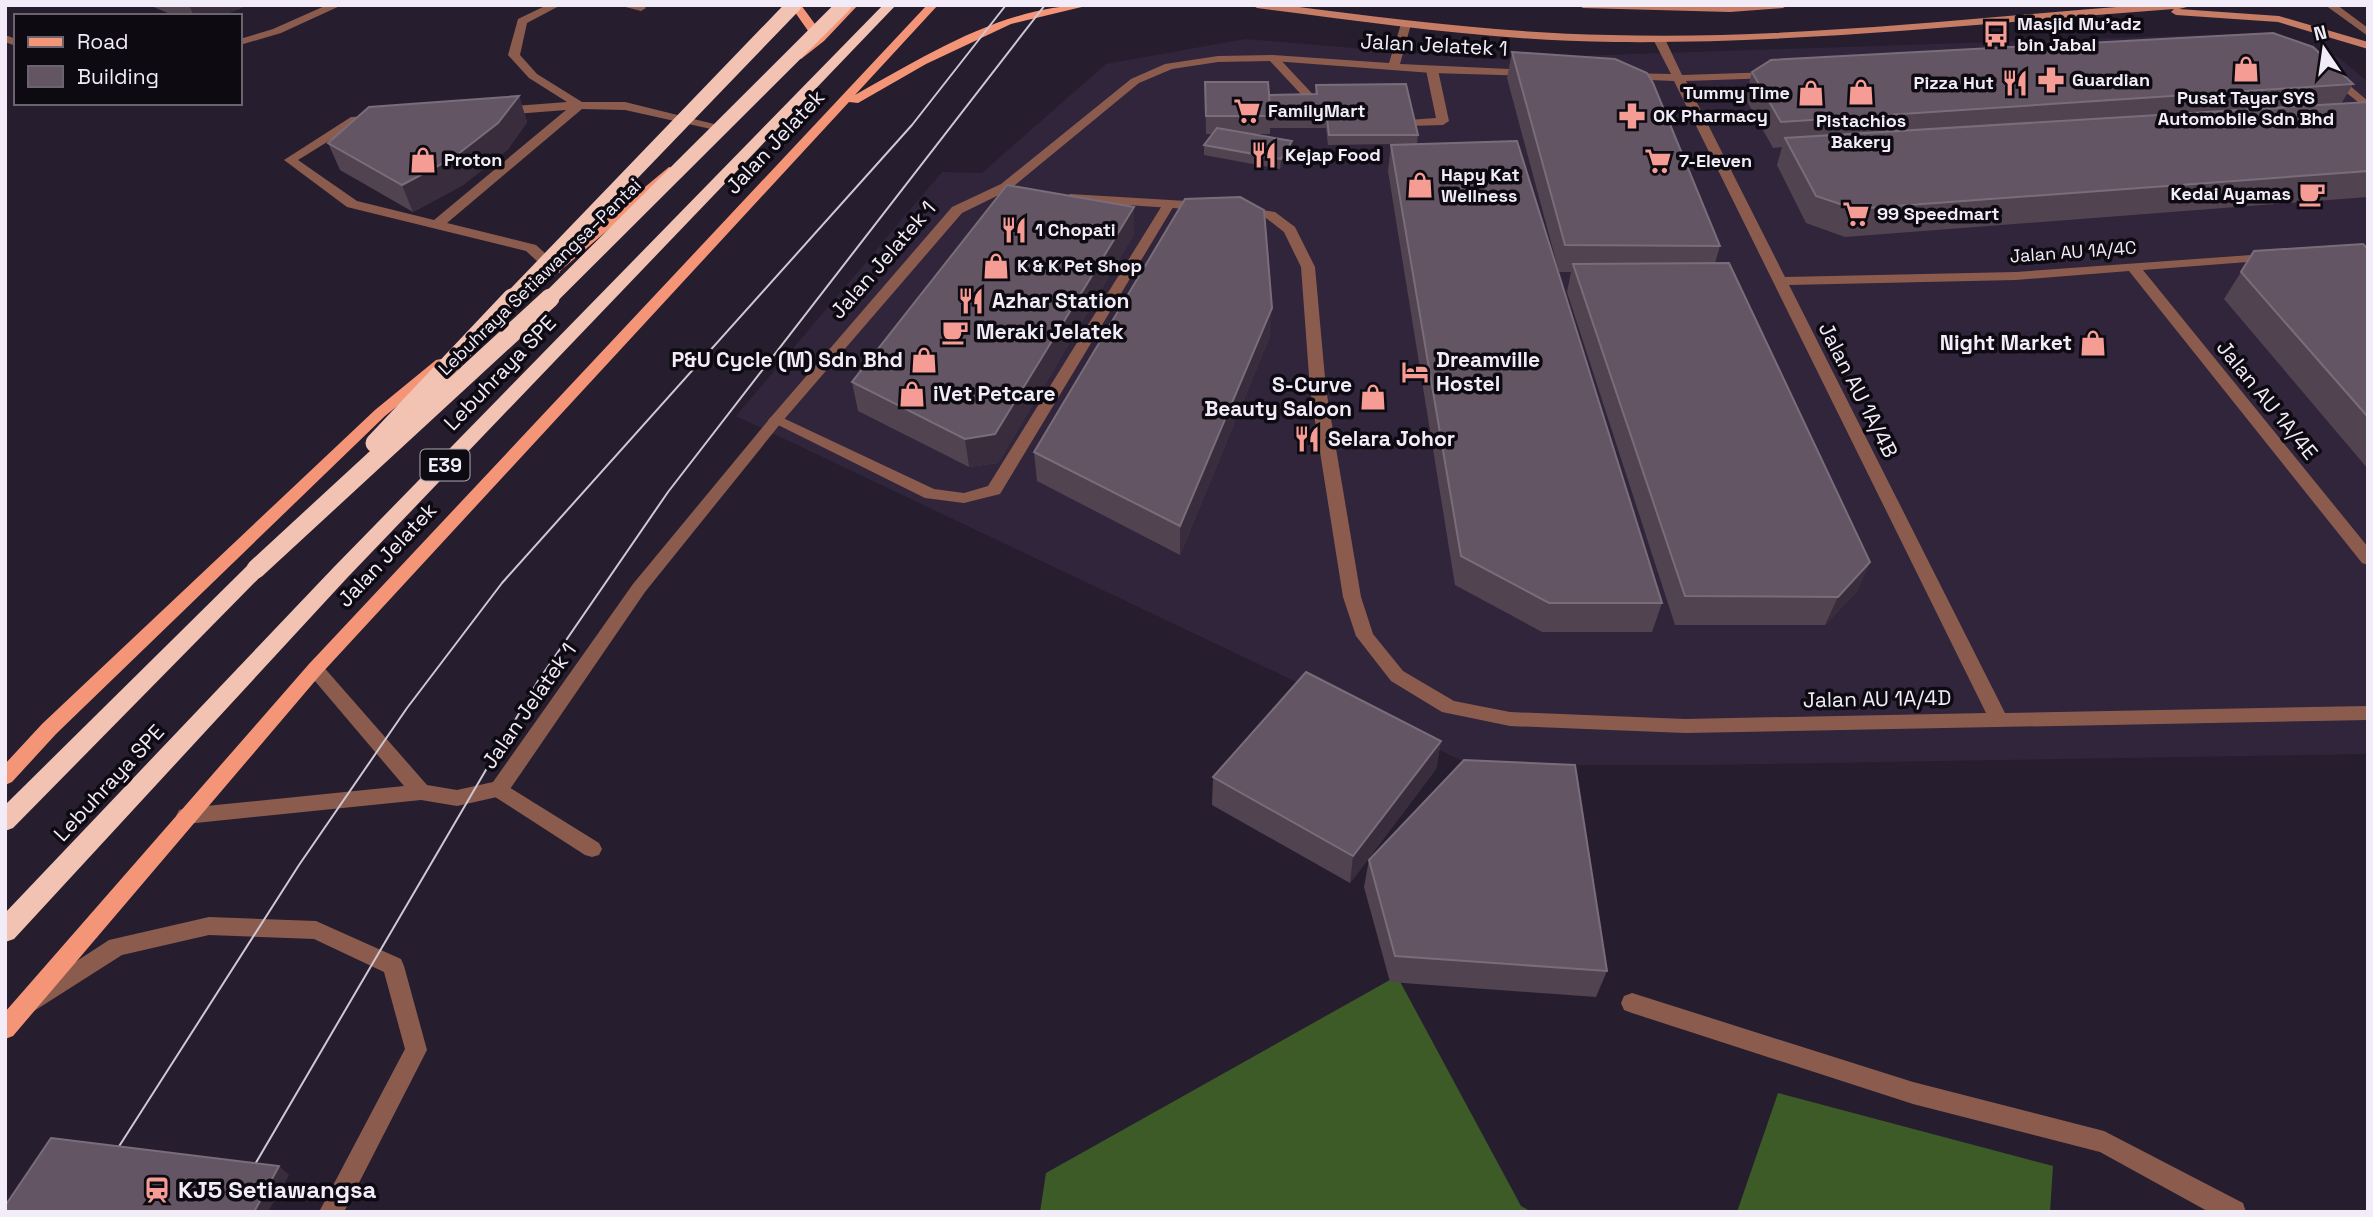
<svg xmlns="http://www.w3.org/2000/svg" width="2373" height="1217" font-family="'Space Grotesk',sans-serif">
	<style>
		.built { fill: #30253b }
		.forest { fill: #3c5b27 }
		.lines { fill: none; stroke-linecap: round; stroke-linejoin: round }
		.service { fill: #8b5c4e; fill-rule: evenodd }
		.minor { fill: #8b5c4e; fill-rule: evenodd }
		.tertiary { fill: #8b5c4e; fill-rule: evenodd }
		.secondary { fill: #c77c65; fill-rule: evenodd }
		.primary { fill: #f59577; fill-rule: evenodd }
		.motorway { fill: #f2c2b3; fill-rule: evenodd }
		.tram { stroke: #cec7d4; stroke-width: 2 }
		.motorway-bridge-far1 { stroke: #f2c2b3; stroke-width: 15 }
		.motorway-bridge { stroke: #f2c2b3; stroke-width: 19 }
		.wall { fill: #524351 }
		.shaded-wall { fill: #392c3c }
		.building { fill: #635563; stroke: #7a6d7a; stroke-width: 2 }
		.labels { text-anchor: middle; stroke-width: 7; stroke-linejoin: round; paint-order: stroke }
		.far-poi-label { font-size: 18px; font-weight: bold; fill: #f2ecf8; stroke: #0d0a11; text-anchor: start }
		.far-street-label { font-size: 18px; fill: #f2ecf8; stroke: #0d0a11 }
		.shield { fill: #0d0a11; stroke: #ada8b3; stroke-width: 2 }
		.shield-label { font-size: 19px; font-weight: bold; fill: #f2ecf8 }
		.street-label { font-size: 21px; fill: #f2ecf8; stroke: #0d0a11 }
		.poi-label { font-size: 21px; font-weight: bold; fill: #f2ecf8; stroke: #0d0a11; text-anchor: start }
		.near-poi-label { font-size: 24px; font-weight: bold; fill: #f2ecf8; stroke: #0d0a11; text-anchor: start }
	</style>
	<rect width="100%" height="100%" fill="#261e2f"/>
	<!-- built -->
	<path class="built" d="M2263 33 2338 57 2368 82V754L1706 765H1471L736 416 942 172 982 173 1106 64 1245 39 1483 59Z"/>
	<!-- forest -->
	<g class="forest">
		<path d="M1397 976 1521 1206 1532 1212H1040L1046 1173Z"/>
		<path d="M1778 1093 2053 1166 2050 1212H1737Z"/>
	</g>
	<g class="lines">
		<!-- service -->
		<g class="service">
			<path d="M547 5H561L527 23 520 55 537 74 582 102H625L726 127 720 131 625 110 582 109 447 223 536 245 560 267V273H550L526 251 347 207 284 160 351 117 373 116V122L358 123 298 160 357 201 434 220 566 110 502 115 496 111 502 107 567 102 529 78 508 55 518 19Z"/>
			<path d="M618 5H643L646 8 641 11Z"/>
			<path d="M1269 56H1277L1320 102V106H1312L1269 60Z"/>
			<path d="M1432 67 1438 70 1449 121 1443 125 1408 126V120L1436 118 1426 70Z"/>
			<path d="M1169 200 1175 204 1000 494 964 503 925 498 768 420 771 417H781L934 489 964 493 988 486 1163 204Z"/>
			<path d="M499 781 599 843 602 849 599 855 592 857 585 855 492 795 489 789 492 783Z"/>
			<path d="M209 917 316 921 401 959 404 966 427 1050 344 1212H319L405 1049 384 972 314 939 209 935 122 955 34 1011 26 1008 23 1001 26 994 109 940Z"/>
			<path d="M1632 993 1913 1082 2104 1131 2243 1203 2246 1212H2209L2100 1152 1913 1104 1632 1013 1624 1010 1621 1003 1624 996Z"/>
		</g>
		<!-- minor -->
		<g class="minor">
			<path d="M327 5H342L281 33 240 45V39L273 29Z"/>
			<path d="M1406 21 1411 24 1400 64 1532 70 1538 73 1532 76 1432 73 1273 61 1218 62 1172 69 1139 83 1009 190 962 213 781 423 645 592 506 795 457 806 421 800 186 824 179 822 176 816 179 810 186 808 404 786 309 674 306 669 309 664H321L427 785 457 790 493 782 633 584 771 417 952 207 1001 184 1131 79 1165 64 1218 56 1273 55 1389 63 1401 24Z"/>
			<path d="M5 35 16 39V46L5 42Z"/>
			<path d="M1659 36 1665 39 1682 75 1773 72 1779 75 1773 78 1686 81 1785 277 2016 272 2279 253 2281 256 2274 260 2143 270 2368 547V565L2362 563 2129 271 2016 280 1789 285 2005 713 2368 706V720L1685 733 1510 726 1442 712 1391 681 1356 636 1343 597 1310 389 1301 267 1284 232 1266 218 1236 212V206L1275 212 1295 227 1315 267 1326 389 1361 597 1373 634 1403 671 1454 701 1510 712 1685 719 1986 713 1674 81 1626 79 1620 76 1626 73 1671 74 1653 39Z"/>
			<path d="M2328 74H2336L2368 101V110L2328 78Z"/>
			<path d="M1070 194 1203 202 1209 206 1203 210 1065 201 1064 198Z"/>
		</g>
		<!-- tertiary -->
		<path class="tertiary" d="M2325 5H2337L2368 28V36Z"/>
		<!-- secondary -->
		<g class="secondary">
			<path d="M1252 5H1284C1392 19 1501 33 1610 35 1788 40 1966 18 2143 5H2195L2179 9 2279 16 2368 42V49L2278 22 2176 15 2171 12 2174 9C1987 23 1801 44 1615 42 1495 41 1375 23 1257 8Z"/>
			<path d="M1578 5H1788L1783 8 1730 12 1583 8Z"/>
		</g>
		<!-- primary -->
		<g class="primary">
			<path d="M790 5H801L820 31 847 5H858L824 41 801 59 795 56 813 38Z"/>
			<path d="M927 5H938L855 95C927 55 1005 5 1090 5L1011 24 926 64 858 103 849 102 321 674 13 1036 5 1039V1012L309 664Z"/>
			<path d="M669 167 673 168V174L517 308H507V302Z"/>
			<path d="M441 359 448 363 446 366 385 416 56 734 12 782 5 785V764L42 724 375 410 436 360Z"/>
		</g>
		<!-- motorway -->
		<g class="motorway">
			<path d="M883 5H896L347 578 14 939 5 942V913L333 568Z"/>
			<path d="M256 562 263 564 266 569 263 574 13 828 5 831V805L249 564Z"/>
		</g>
		<!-- tram -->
		<g class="tram">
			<path d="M109 1162 299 865 407 708 502 583 912 125 1006 5"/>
			<path d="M227 1212 538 681 668 492 1045 5"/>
		</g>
		<!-- motorway-bridge-far1 -->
		<g class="motorway-bridge-far1">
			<path d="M510 300 794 5"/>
			<path d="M548 300 844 5"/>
		</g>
		<!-- motorway-bridge -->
		<g class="motorway-bridge">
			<path d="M375 443 512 298"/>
			<path d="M256 569 550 298"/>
		</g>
	</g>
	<!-- wall -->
	<g class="wall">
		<path d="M149 5H248L222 16H175Z"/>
		<path d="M1512 52 1720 246 1715 263 1870 562 1857 591 1825 625H1675L1567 292 1571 272H1559L1507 78Z"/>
		<path d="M1752 72 2353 84 2341 104 2368 102V197L1845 237 1806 223 1777 165 1782 147 1773 148 1745 98Z"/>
		<path d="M1205 82 1269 95 1315 94 1316 85 1418 135 1417 144 1662 603 1652 632H1542L1455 585 1388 171 1391 145 1395 144 1328 145 1326 128H1270V134H1254L1291 151 1280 169 1204 155V145L1212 134H1206Z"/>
		<path d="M519 96 527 122 508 149 463 185 413 212 340 170 328 143Z"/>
		<path d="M1134 207V234L998 463 969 467 858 411 852 382Z"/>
		<path d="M2368 249V469L2224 299 2241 272Z"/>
		<path d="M1270 336 1180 555 1037 481 1034 452Z"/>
		<path d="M1441 741 1436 769 1350 883 1212 805 1213 777Z"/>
		<path d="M1369 860 1607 971 1596 997 1390 982 1364 887Z"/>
	</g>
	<!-- shaded-wall -->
	<g class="shaded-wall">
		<path d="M189 5H248L222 16H194Z"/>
		<path d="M519 96 527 122 508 149 463 185 413 212 402 185Z"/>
		<path d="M1292 141 1291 151 1280 169 1281 159Z"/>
		<path d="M1134 207V234L998 463 969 467 965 439Z"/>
		<path d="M1272 308 1270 336 1180 555V526Z"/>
		<path d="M1870 562 1857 591 1825 625 1838 597Z"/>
		<path d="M1441 741 1436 769 1350 883 1353 856Z"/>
		<path d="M279 1166 289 1175 268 1212H254Z"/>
	</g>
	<!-- building -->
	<g class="building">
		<path d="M2273 33 2313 47 2353 84 1781 122 1752 72 1771 60Z"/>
		<path d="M1512 52 1615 59 1647 73 1653 83 1720 246 1565 245Z"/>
		<path d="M1205 82H1268L1271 116H1206Z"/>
		<path d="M1406 84 1418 135H1329L1327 118H1271L1269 95 1317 94 1316 85Z"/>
		<path d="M519 96 498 123 453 158 402 185 328 143 369 107Z"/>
		<path d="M2368 102V171L1855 209 1816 196 1785 138Z"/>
		<path d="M1217 128 1292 141 1281 159 1204 145Z"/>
		<path d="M1517 141 1662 603H1549L1461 556 1391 145Z"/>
		<path d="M1007 185 1134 207 995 434 965 439 852 382Z"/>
		<path d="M1240 197 1264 210 1272 308 1180 526 1034 452 1185 199Z"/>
		<path d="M2363 244 2368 249V417L2241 272 2254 251Z"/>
		<path d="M1729 263 1870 562 1838 597 1685 596 1573 264Z"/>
		<path d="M1306 672 1441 741 1353 856 1213 777Z"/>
		<path d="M1464 760 1575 765 1607 971 1395 956 1369 860Z"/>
		<path d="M51 1138 279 1166 254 1212H5V1206Z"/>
	</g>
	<!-- icons -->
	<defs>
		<g id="bus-bare" transform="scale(2.1)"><path d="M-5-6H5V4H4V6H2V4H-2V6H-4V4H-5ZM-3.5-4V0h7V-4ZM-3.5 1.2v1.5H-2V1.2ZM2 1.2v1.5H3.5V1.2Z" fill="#f59c94" stroke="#0d0a11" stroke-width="2.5" paint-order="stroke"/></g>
		<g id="shop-bare" transform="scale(2.1)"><path d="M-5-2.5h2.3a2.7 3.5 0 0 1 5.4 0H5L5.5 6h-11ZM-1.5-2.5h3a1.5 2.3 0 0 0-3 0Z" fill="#f59c94" stroke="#0d0a11" stroke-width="2.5" paint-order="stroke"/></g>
		<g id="pharmacy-bare" transform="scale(2.1)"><path d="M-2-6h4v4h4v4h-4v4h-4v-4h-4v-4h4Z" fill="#f59c94" stroke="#0d0a11" stroke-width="2.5" paint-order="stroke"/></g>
		<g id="restaurant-bare" transform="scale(2.1)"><path d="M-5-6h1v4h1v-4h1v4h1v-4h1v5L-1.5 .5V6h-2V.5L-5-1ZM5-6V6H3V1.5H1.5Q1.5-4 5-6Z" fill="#f59c94" stroke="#0d0a11" stroke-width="2.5" paint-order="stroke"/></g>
		<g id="supermarket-bare" transform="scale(2.1)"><path d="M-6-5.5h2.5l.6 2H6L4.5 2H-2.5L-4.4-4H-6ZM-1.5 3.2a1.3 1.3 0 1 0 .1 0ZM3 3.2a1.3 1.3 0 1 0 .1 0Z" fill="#f59c94" stroke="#0d0a11" stroke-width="2.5" paint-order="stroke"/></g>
		<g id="cafe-bare" transform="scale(2.1)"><path d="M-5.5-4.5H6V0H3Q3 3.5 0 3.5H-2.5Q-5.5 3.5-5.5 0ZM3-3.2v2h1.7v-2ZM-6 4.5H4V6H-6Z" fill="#f59c94" stroke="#0d0a11" stroke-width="2.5" paint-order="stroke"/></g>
		<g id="hotel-bare" transform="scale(2.1)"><path d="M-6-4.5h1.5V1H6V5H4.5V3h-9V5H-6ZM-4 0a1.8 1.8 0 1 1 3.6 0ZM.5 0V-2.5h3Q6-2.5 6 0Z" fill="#f59c94" stroke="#0d0a11" stroke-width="2.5" paint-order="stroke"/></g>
		<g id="station-bare" transform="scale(2.1)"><path d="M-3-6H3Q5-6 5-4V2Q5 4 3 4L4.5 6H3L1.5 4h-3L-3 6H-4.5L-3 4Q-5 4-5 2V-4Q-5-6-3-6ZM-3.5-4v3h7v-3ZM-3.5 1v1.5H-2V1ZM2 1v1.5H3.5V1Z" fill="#f59c94" stroke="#0d0a11" stroke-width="2.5" paint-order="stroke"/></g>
	</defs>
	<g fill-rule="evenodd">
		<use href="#bus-bare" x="1996" y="34"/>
		<use href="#shop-bare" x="2246" y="69"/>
		<use href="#pharmacy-bare" x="2051" y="80"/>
		<use href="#restaurant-bare" x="2015" y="83"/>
		<use href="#shop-bare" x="1861" y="92"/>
		<use href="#shop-bare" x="1811" y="93"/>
		<use href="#supermarket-bare" x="1247" y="111"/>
		<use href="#pharmacy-bare" x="1632" y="116"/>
		<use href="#restaurant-bare" x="1264" y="155"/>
		<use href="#shop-bare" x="423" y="160"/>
		<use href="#supermarket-bare" x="1658" y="161"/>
		<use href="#shop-bare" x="1420" y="185"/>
		<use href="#cafe-bare" x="2312" y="194"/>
		<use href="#supermarket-bare" x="1856" y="214"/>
		<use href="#restaurant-bare" x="1014" y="230"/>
		<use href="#shop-bare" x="996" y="266"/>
		<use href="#restaurant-bare" x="971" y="301"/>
		<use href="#cafe-bare" x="955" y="332"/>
		<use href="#shop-bare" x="2093" y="343"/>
		<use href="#shop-bare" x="924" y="360"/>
		<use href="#hotel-bare" x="1415" y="372"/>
		<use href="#shop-bare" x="912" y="394"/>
		<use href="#shop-bare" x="1373" y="397"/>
		<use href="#restaurant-bare" x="1307" y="439"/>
		<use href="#station-bare" x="157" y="1190"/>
	</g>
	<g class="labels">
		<!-- far-poi labels -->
		<g class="far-poi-label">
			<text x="2017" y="30">Masjid Mu'adz<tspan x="2017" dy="21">bin Jabal</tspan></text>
			<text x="2072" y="86">Guardian</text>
			<text x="1994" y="89" text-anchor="end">Pizza Hut</text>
			<text x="1790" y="99" text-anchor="end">Tummy Time</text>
			<text x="2246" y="104" text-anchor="middle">Pusat Tayar SYS<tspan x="2246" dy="21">Automobile Sdn Bhd</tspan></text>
			<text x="1268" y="117">FamilyMart</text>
			<text x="1653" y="122">OK Pharmacy</text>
			<text x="1861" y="127" text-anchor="middle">Pistachios<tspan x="1861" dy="21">Bakery</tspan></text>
			<text x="1285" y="161">Kejap Food</text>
			<text x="444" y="166">Proton</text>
			<text x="1679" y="167">7-Eleven</text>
			<text x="1441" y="181">Hapy Kat<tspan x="1441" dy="21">Wellness</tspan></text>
			<text x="2291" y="200" text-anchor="end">Kedai Ayamas</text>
			<text x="1877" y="220">99 Speedmart</text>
			<text x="1035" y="236">1 Chopati</text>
			<text x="1017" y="272">K &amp; K Pet Shop</text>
		</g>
		<!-- far-street labels -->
		<g class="far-street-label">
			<text transform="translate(2073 252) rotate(-4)" y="6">Jalan AU 1A/4C</text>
			<text transform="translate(540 277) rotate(-44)" y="6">Lebuhraya Setiawangsa–Pantai</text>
		</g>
		<!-- shield labels -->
		<rect class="shield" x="420.5" y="449.5" width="49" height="31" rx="5"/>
		<g class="shield-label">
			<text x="445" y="472">E39</text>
		</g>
		<!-- street labels -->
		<g class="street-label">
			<text transform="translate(1434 45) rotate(3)" y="7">Jalan Jelatek 1</text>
			<text transform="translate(775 142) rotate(-47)" y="7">Jalan Jelatek</text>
			<text transform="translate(883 260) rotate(-49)" y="7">Jalan Jelatek 1</text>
			<text transform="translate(500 373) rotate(-46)" y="7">Lebuhraya SPE</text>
			<text transform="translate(1858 390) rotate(63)" y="7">Jalan AU 1A/4B</text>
			<text transform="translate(2267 400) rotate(51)" y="7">Jalan AU 1A/4E</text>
			<text transform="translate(387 555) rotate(-47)" y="7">Jalan Jelatek</text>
			<text transform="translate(1877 699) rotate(-1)" y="7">Jalan AU 1A/4D</text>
			<text transform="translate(529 706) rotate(-55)" y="7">Jalan Jelatek 1</text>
			<text transform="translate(109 783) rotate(-47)" y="7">Lebuhraya SPE</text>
		</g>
		<!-- poi labels -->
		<g class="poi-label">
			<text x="992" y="308">Azhar Station</text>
			<text x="976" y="339">Meraki Jelatek</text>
			<text x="2072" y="350" text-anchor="end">Night Market</text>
			<text x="903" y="367" text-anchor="end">P&amp;U Cycle (M) Sdn Bhd</text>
			<text x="1436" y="367">Dreamville<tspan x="1436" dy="24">Hostel</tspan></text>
			<text x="1352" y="392" text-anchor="end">S-Curve<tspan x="1352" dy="24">Beauty Saloon</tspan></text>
			<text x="933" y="401">iVet Petcare</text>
			<text x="1328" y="446">Selara Johor</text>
		</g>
		<!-- near-poi labels -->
		<g class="near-poi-label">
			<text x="178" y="1198">KJ5 Setiawangsa</text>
		</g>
	</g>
	<!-- border -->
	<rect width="2373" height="1217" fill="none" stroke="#f2ecf8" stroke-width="14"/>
	<!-- legend -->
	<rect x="14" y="14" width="228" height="91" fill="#0d0a11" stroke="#69646d" stroke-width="2"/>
	<rect x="28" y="37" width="35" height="10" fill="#f59577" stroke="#69646d" stroke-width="2"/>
	<text x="77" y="49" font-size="21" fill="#f2ecf8">Road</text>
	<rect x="28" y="66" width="35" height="21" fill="#635563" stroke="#69646d" stroke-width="2"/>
	<text x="77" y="84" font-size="21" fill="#f2ecf8">Building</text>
	<!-- north arrow -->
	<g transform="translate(2324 49) rotate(347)" stroke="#0d0a11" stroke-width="5" paint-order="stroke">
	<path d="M0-5L12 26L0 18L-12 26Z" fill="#f2ecf8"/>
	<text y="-10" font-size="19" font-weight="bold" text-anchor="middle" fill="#f2ecf8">N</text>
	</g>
</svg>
